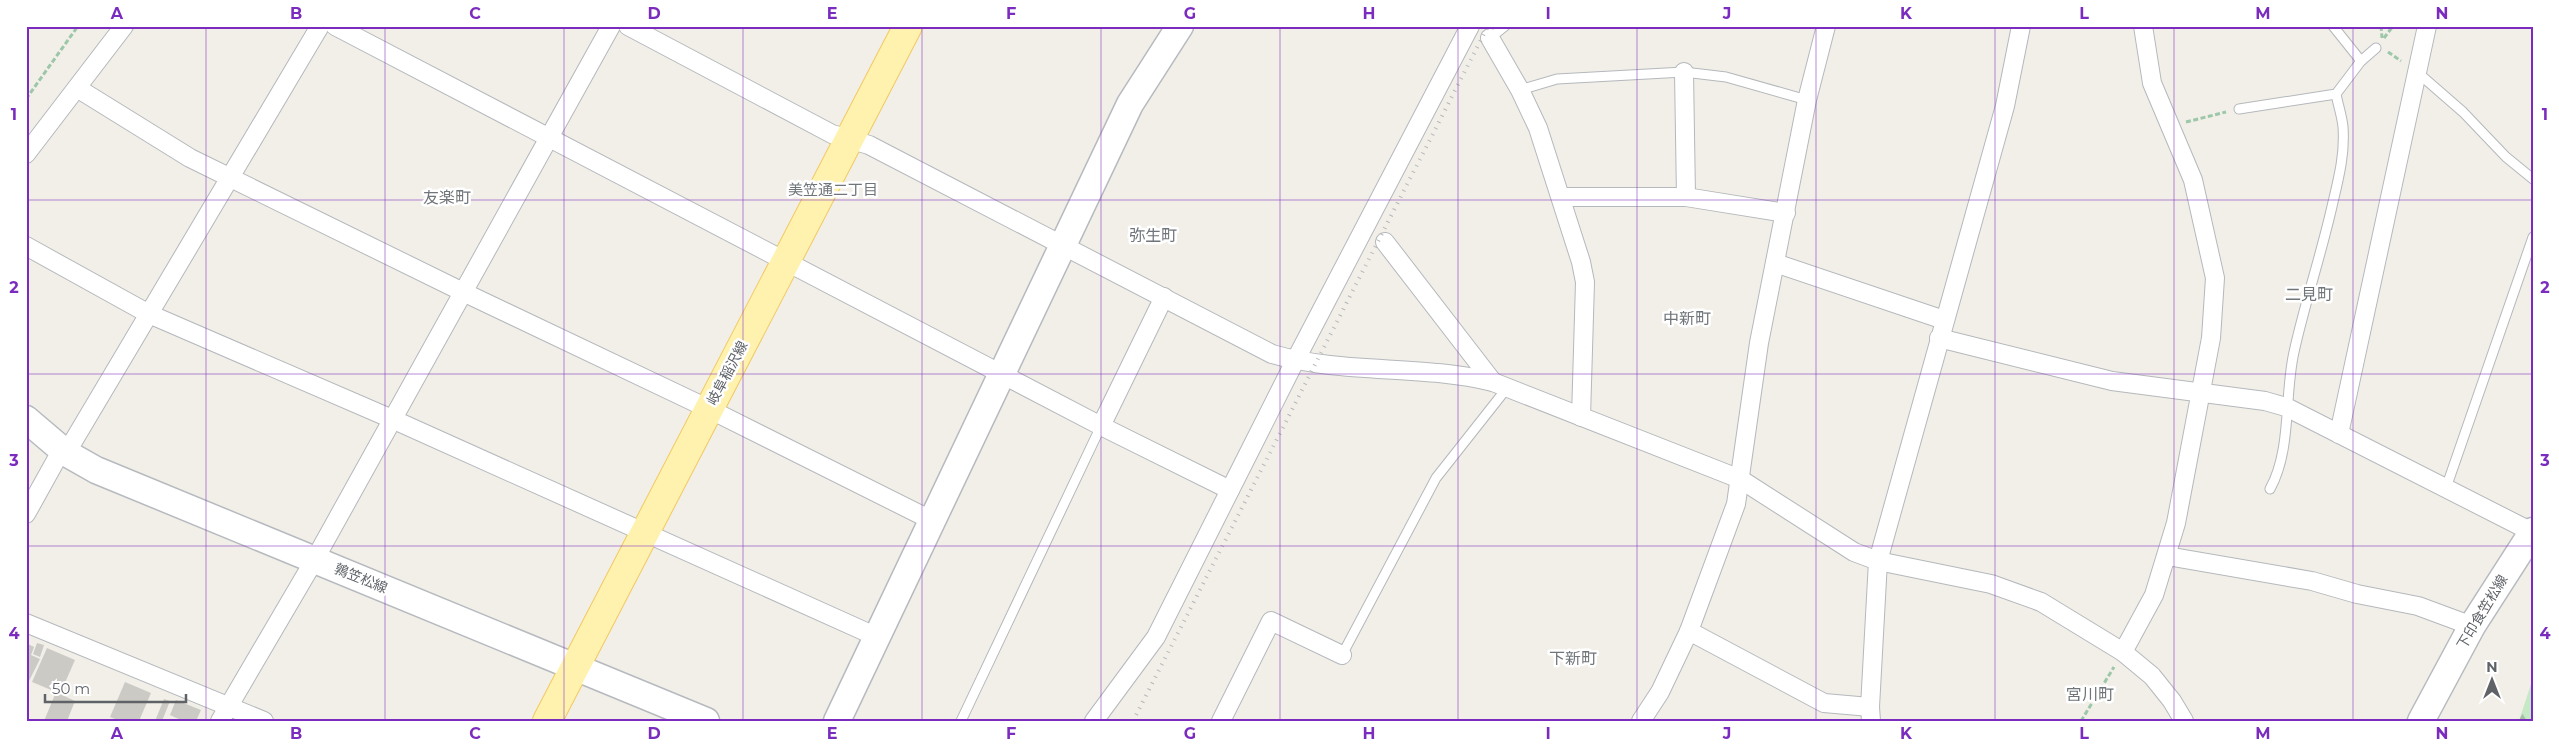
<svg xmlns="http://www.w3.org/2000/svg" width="2559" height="747" font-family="Montserrat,'Noto Sans JP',sans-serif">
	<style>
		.forest { fill: url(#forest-firs) }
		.building { fill: #cccac5 }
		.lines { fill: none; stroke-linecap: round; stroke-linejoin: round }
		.lane-casing { stroke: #b5b8bc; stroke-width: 11 }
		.street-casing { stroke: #b5b8bc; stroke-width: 20 }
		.secondary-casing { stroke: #b6babf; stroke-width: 29 }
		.primary-casing { stroke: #f2c960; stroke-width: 30 }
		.path { stroke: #9cc7a9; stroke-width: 3; stroke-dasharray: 5 2.5; stroke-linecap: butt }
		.lane { stroke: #fff; stroke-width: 9 }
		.street { stroke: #fff; stroke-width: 18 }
		.secondary { stroke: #fff; stroke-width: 26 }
		.primary { stroke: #fff2af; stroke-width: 28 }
		.rail { stroke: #b6b7b8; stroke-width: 4; stroke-dasharray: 1 6; stroke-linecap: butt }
		.grid { fill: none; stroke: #7b2cbf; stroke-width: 1; stroke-opacity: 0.55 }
		.labels { text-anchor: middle; stroke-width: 5; stroke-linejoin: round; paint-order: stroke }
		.street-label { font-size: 14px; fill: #5f6368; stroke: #fff }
		.neighbourhood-label { font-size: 15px; fill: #70757a; stroke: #fff }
		.quarter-label { font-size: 16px; fill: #70757a; stroke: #fff }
		.neatline { fill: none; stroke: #7b2cbf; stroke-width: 2 }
		.grid-label { font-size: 16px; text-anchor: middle; font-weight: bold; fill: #7b2cbf }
	</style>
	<defs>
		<pattern id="forest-firs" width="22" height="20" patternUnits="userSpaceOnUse" patternTransform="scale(1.25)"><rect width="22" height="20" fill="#c5e8c5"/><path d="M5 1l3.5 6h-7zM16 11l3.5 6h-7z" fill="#a3c0a4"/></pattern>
	</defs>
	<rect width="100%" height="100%" fill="#f1efe8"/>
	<!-- forest -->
	<path class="forest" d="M2533 678V721H2519Z"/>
	<!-- building -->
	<g class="building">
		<path d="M26 643 34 647 31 655 40 659 26 687Z"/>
		<path d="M37 643 44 645 40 657 33 654Z"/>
		<path d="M47 648 75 660 60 694 75 701 67 721H44L56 692 32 682Z"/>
		<path d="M125 682 151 693 139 721H120L110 717Z"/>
		<path d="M164 699 170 701 162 721H155Z"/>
		<path d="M176 700 201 710 196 721H183L170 715Z"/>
	</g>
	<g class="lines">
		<!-- lane casing -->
		<g class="lane-casing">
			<g id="lane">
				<path d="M2333 26 2361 61"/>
				<path d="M1490 38 1505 26"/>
				<path d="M2417 72 2463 112 2506 157 2533 179"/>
				<path d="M1520 90 1557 79 1684 72 1726 77 1807 100"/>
				<path d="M2239 109 2336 94 2361 61 2376 48"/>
				<path d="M2446 488 2533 237"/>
				<path d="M2270 489C2292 449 2284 396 2294 352 2305 302 2322 252 2333 202 2339 177 2345 153 2343 127 2342 116 2338 105 2336 94"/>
				<path d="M1342 655 1436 478 1507 388"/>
				<path d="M961 721 1101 426"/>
			</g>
		</g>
		<!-- street casing -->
		<g class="street-casing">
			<g id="street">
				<path d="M335 26 1101 426 1230 490"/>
				<path d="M628 26 832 134 869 145 1272 354C1344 375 1421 364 1493 382L1740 479 1854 552 1878 561 1991 584 2041 602 2123 652 2152 676 2172 701 2184 721"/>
				<path d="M1490 38 1520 90 1538 128 1581 262 1585 282 1581 417"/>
				<path d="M1684 72 1686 197"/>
				<path d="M77 88 190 158 463 292 709 409 931 520"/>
				<path d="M26 154 124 26"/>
				<path d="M1561 197H1686L1786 213"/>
				<path d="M1385 242 1493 382"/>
				<path d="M26 246 149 314 392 419 875 636"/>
				<path d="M1775 263 1944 320"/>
				<path d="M1939 338 2112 381 2265 401 2286 407 2532 532"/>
				<path d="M1101 426 1164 297"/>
				<path d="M2339 434 2427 26"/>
				<path d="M26 514 56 460 71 445 320 26"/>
				<path d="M2167 556 2312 581 2357 594 2418 606 2472 626"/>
				<path d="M26 623 264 721"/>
				<path d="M1689 631 1824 703 1870 707"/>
				<path d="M2123 652 2154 595 2176 523 2211 338 2215 278 2193 180 2152 83 2143 26"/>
				<path d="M220 721 315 559 611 26"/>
				<path d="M1094 721 1156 637 1295 361 1470 26"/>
				<path d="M1221 721 1271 621 1342 655"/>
				<path d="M1641 721 1660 692 1689 631 1736 504 1759 343 1807 100 1826 26"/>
				<path d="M1871 721 1870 707 1878 561 2005 106 2021 26"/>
			</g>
		</g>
		<!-- secondary casing -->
		<g class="secondary-casing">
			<g id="secondary">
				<path d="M26 419 66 453 96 470 706 721"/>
				<path d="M837 721 1130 104 1180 26"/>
				<path d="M2421 721 2472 626 2533 531"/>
			</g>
		</g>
		<!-- primary casing -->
		<g class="primary-casing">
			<path id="primary" d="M547 721 908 26"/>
		</g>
		<!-- path -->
		<g class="path">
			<path d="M2381 26 2382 38"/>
			<path d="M2384 38 2393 26"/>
			<path d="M2388 52 2401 61"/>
			<path d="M26 99 78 26"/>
			<path d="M2186 122 2226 112"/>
			<path d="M2081 721 2114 667"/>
		</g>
		<!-- lane -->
		<use href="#lane" class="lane"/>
		<!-- street -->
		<use href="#street" class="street"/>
		<!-- secondary -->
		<use href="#secondary" class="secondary"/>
		<!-- primary -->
		<use href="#primary" class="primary"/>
		<!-- rail -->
		<path class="rail" d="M1133 721 1488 26"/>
	</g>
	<!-- grid -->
	<path class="grid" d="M206 26V721M385 26V721M564 26V721M743 26V721M922 26V721M1101 26V721M1280 26V721M1458 26V721M1637 26V721M1816 26V721M1995 26V721M2174 26V721M2353 26V721M26 200H2533M26 374H2533M26 546H2533"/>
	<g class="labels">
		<!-- street labels -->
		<g class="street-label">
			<text transform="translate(727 373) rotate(-62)" y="5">岐阜稲沢線</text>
			<text transform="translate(361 578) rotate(22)" y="5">鶉笠松線</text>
			<text transform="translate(2482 612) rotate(-59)" y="5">下印食笠松線</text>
		</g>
		<!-- neighbourhood labels -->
		<g class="neighbourhood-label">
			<text x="833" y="195">美笠通二丁目</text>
		</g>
		<!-- quarter labels -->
		<g class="quarter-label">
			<text x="447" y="203">友楽町</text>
			<text x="1153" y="241">弥生町</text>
			<text x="2309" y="300">二見町</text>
			<text x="1687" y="324">中新町</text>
			<text x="1573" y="664">下新町</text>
			<text x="2090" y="700">宮川町</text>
		</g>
	</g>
	<!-- border -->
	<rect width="2559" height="747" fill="none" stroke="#ffffff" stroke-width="55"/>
	<!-- north arrow -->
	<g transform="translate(2492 680)" stroke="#ffffff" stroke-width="4" paint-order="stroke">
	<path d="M0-4L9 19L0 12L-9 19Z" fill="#5f6368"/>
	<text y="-8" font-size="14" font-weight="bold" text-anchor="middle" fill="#5f6368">N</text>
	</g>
	<!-- scale -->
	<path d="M45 694v8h141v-8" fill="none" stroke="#5f6368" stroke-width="2.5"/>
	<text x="52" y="694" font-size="15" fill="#5f6368" stroke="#ffffff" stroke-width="4" paint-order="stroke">50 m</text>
	<rect x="28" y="28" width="2504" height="692" class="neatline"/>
	<g class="grid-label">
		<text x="117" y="19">A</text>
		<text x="296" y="19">B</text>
		<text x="475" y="19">C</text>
		<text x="654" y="19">D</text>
		<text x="832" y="19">E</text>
		<text x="1011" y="19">F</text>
		<text x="1190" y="19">G</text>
		<text x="1369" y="19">H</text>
		<text x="1548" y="19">I</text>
		<text x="1727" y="19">J</text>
		<text x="1906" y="19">K</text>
		<text x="2084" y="19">L</text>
		<text x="2263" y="19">M</text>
		<text x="2442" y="19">N</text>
		<text x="14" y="120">1</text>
		<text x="2545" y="120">1</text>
		<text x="14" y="293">2</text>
		<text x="2545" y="293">2</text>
		<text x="14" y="466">3</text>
		<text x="2545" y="466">3</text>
		<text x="14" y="639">4</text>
		<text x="2545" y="639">4</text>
		<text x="117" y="739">A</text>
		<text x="296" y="739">B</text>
		<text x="475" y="739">C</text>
		<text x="654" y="739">D</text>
		<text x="832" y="739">E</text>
		<text x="1011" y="739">F</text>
		<text x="1190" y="739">G</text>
		<text x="1369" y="739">H</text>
		<text x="1548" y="739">I</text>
		<text x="1727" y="739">J</text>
		<text x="1906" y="739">K</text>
		<text x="2084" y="739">L</text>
		<text x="2263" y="739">M</text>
		<text x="2442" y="739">N</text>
	</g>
</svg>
